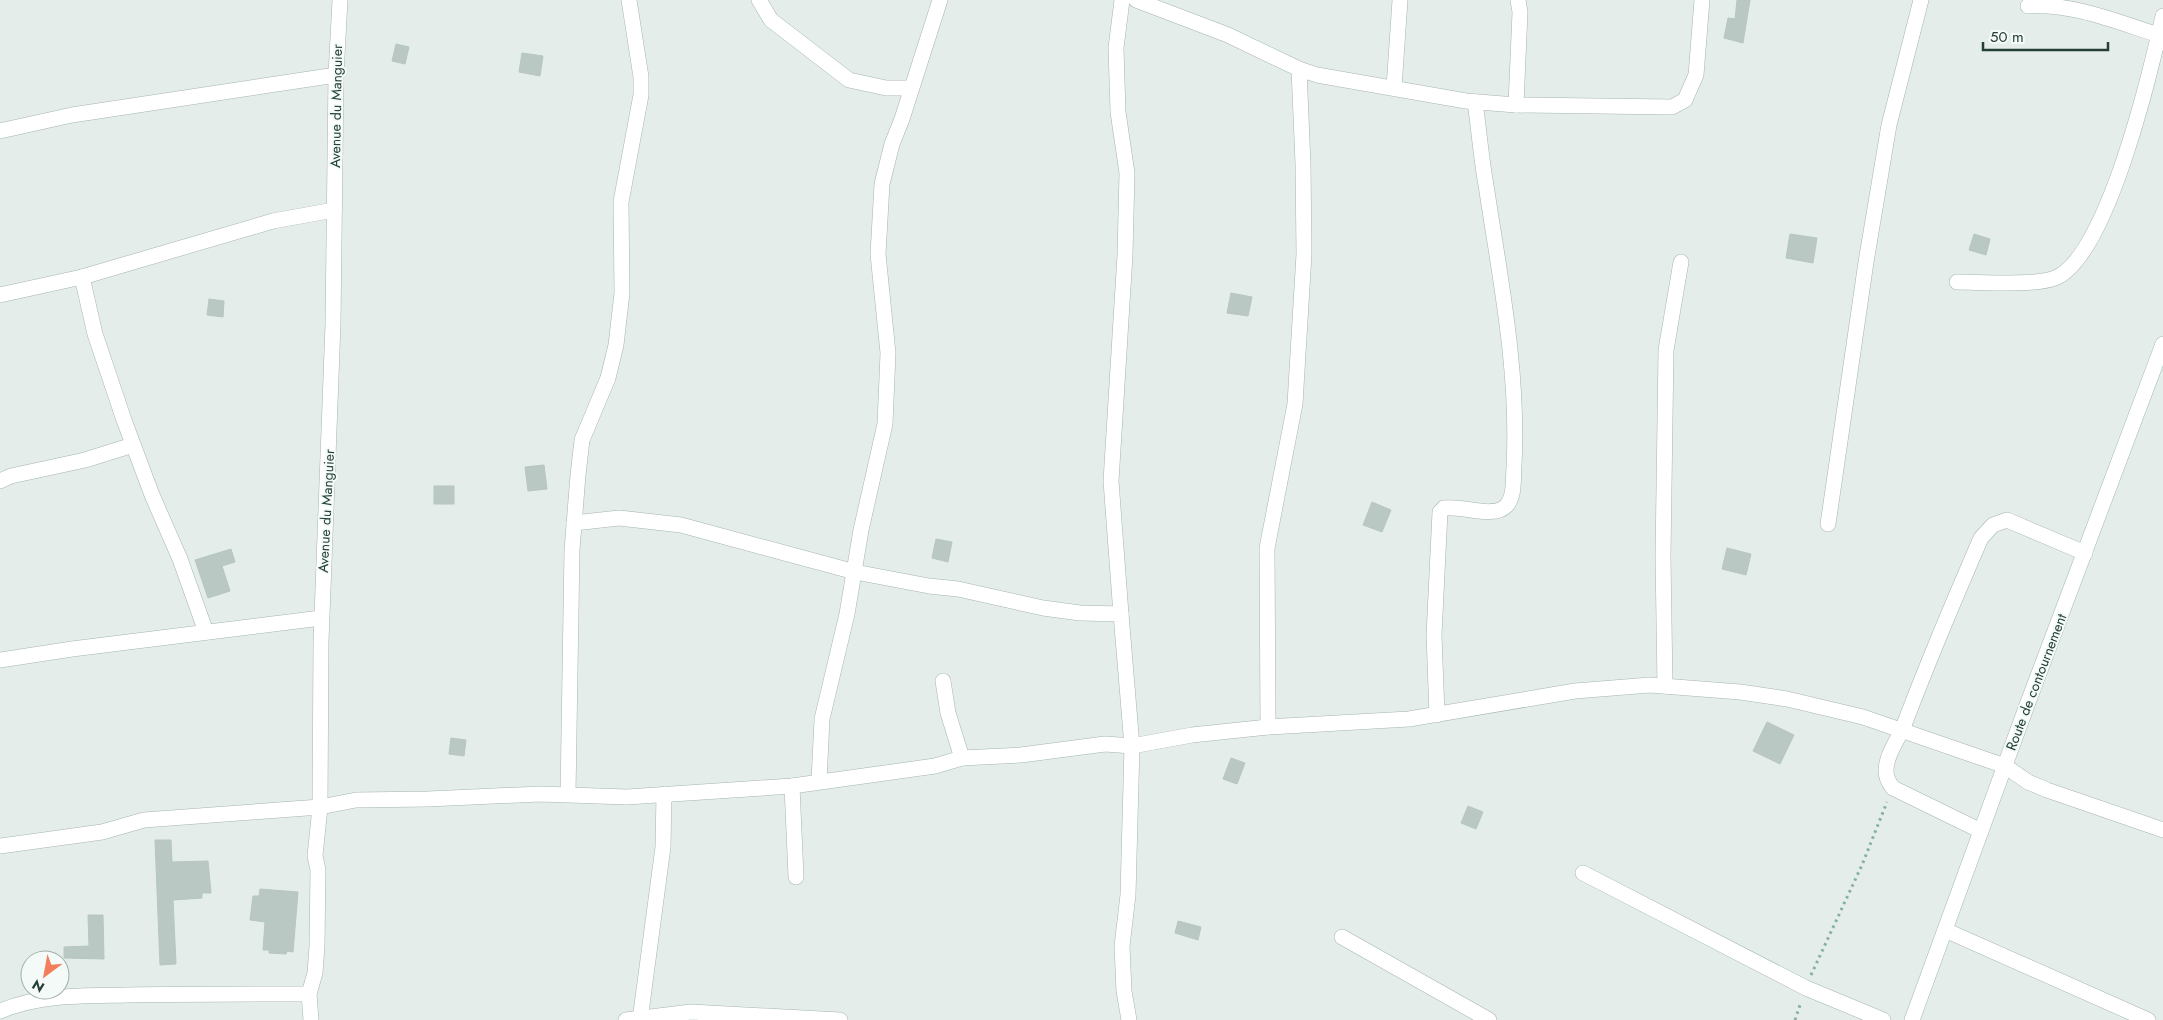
<svg xmlns="http://www.w3.org/2000/svg" width="2163" height="1020" font-family="Jost,sans-serif">
	<style>
		.building { fill: #b9c8c2; stroke: #b6c7c0 }
		.lines { fill: none; stroke-linecap: round; stroke-linejoin: round }
		.street-casing { stroke: #a6b5b0; stroke-width: 16 }
		.secondary-casing { stroke: #a2b9b1; stroke-width: 16 }
		.path { stroke: #84b1a2; stroke-width: 3; stroke-dasharray: 2.5 4; stroke-linecap: butt }
		.street { stroke: #fff; stroke-width: 15 }
		.secondary { stroke: #fff; stroke-width: 15 }
		.labels { text-anchor: middle; stroke-width: 4; stroke-linejoin: round; paint-order: stroke }
		.street-label { font-size: 14px; fill: #233f37; stroke: #f4faf7 }
	</style>
	<rect width="100%" height="100%" fill="#e4ede9"/>
	<!-- building -->
	<g class="building">
		<path d="M1737 0H1750L1743 43 1724 38 1728 18 1735 19Z"/>
		<path d="M396 44 409 47 405 64 392 61Z"/>
		<path d="M522 53 543 56 540 76 519 72Z"/>
		<path d="M1790 234 1817 238 1813 263 1786 258Z"/>
		<path d="M1974 234 1990 239 1986 255 1969 250Z"/>
		<path d="M1231 293 1252 297 1248 316 1227 313Z"/>
		<path d="M209 299 224 301 223 317 207 315Z"/>
		<path d="M544 465 547 489 528 491 525 467Z"/>
		<rect x="434" y="486" width="20" height="18"/>
		<path d="M1372 502 1391 510 1382 532 1363 525Z"/>
		<path d="M936 539 952 542 948 562 932 558Z"/>
		<path d="M1727 548 1751 554 1746 575 1722 569Z"/>
		<path d="M231 549 235 562 222 566 230 591 208 598 195 560Z"/>
		<path d="M1767 722 1794 735 1780 764 1753 751Z"/>
		<path d="M451 738 466 740 464 756 449 754Z"/>
		<path d="M1231 758 1245 763 1237 784 1223 779Z"/>
		<path d="M1468 806 1483 812 1476 829 1461 823Z"/>
		<path d="M155 840H171L172 862 208 861 211 893H202V898L173 900 176 964 160 965Z"/>
		<path d="M260 889 298 892 293 952 287 951 286 954 269 953V950H263L265 922 250 920 253 896H259Z"/>
		<path d="M88 915H103L104 959 64 958V947L89 946Z"/>
		<path d="M1178 921 1201 927 1198 940 1175 933Z"/>
	</g>
	<g class="lines">
		<!-- street casing -->
		<g class="street-casing">
			<g id="street">
				<path d="M759 0 771 20 849 80 886 88H911"/>
				<path d="M1136 0 1228 35 1299 69 1317 75 1466 101 1516 105 1672 107 1685 100 1696 75 1702 0"/>
				<path d="M2028 6C2073 3 2117 22 2159 35"/>
				<path d="M1394 88 1400 0"/>
				<path d="M1516 105 1520 12 1518 0"/>
				<path d="M0 131 72 115 336 75"/>
				<path d="M82 277 95 334 124 420 152 495 180 559 206 632"/>
				<path d="M1957 282C1981 282 2034 286 2055 278 2107 258 2151 70 2163 16"/>
				<path d="M0 295 82 277 273 221 334 210"/>
				<path d="M0 481 11 476 85 460 133 445"/>
				<path d="M574 523 619 518 681 525 855 572 929 586 958 589 1043 608 1080 613 1121 614 1132 746 1128 895 1122 946 1124 991 1129 1020"/>
				<path d="M1828 524 1866 262 1889 125 1921 0"/>
				<path d="M1121 614 1111 481 1125 255 1127 173 1118 112 1116 48 1122 0"/>
				<path d="M0 660 72 649 321 618"/>
				<path d="M943 681 948 713 962 758"/>
				<path d="M1665 686 1663 557 1666 350 1681 262"/>
				<path d="M1437 715 1434 635 1440 512 1444 508C1461 505 1494 519 1506 506 1515 497 1513 479 1514 466 1519 371 1500 278 1486 185 1481 157 1479 130 1475 102"/>
				<path d="M1268 727 1267 548 1295 404 1304 254 1303 164 1299 69"/>
				<path d="M819 781 822 719 847 614 861 530 885 424 888 353 878 254 882 184 892 144 902 119 940 0"/>
				<path d="M792 786 796 877"/>
				<path d="M568 794 572 550 578 475 582 440 608 378 616 345 622 293 621 202 641 95V77L629 0"/>
				<path d="M1981 831 1893 788C1889 783 1886 778 1886 771 1886 755 1898 740 1904 725 1928 662 1954 600 1981 538L1993 525 2007 520 2085 553"/>
				<path d="M0 846 102 832 144 820 320 807 356 800 428 799 540 794 627 797 792 786 935 766 962 758 1021 755 1105 744 1132 746 1192 735 1268 727 1409 719 1575 691 1650 685 1740 692 1787 699 1863 717 2005 766 2028 782 2047 790 2163 830"/>
				<path d="M1583 873 1806 988 1883 1020"/>
				<path d="M1945 930 2148 1020"/>
				<path d="M1342 937 1489 1020"/>
				<path d="M0 1011C41 994 84 996 127 995 188 994 248 994 309 994"/>
				<path d="M311 1020 309 994 315 973 317 946 318 870 315 856 320 807 321 642 333 324 336 75 340 0"/>
				<path d="M626 1020 691 1012 840 1020"/>
				<path d="M640 1020 663 847 664 794"/>
			</g>
		</g>
		<!-- secondary casing -->
		<g class="secondary-casing">
			<path id="secondary" d="M1912 1020 2027 705 2163 344"/>
		</g>
		<!-- path -->
		<g class="path">
			<path d="M1811 975 1862 865 1887 802"/>
			<path d="M1795 1020 1801 1002"/>
		</g>
		<!-- street -->
		<use href="#street" class="street"/>
		<!-- secondary -->
		<use href="#secondary" class="secondary"/>
	</g>
	<g class="labels">
		<!-- street labels -->
		<g class="street-label">
			<text transform="translate(336 106) rotate(-89)" y="5">Avenue du Manguier</text>
			<text transform="translate(326 511) rotate(-87)" y="5">Avenue du Manguier</text>
			<text transform="translate(2036 682) rotate(-69)" y="5">Route de contournement</text>
		</g>
	</g>
	<!-- north arrow -->
	<g transform="translate(45 975) rotate(212)"><circle r="24" fill="#f4faf7" stroke="#a0afaa"/>
	<path d="M0-4L9 19L0 12L-9 19Z" fill="#f37e5c"/>
	<text y="-8" font-size="14" font-weight="bold" text-anchor="middle" fill="#233f37">N</text>
	</g>
	<!-- scale -->
	<path d="M1983 42v8h125v-8" fill="none" stroke="#233f37" stroke-width="2.5"/>
	<text x="1990" y="42" font-size="15" fill="#233f37" stroke="#f4faf7" stroke-width="4" paint-order="stroke">50 m</text>
</svg>
